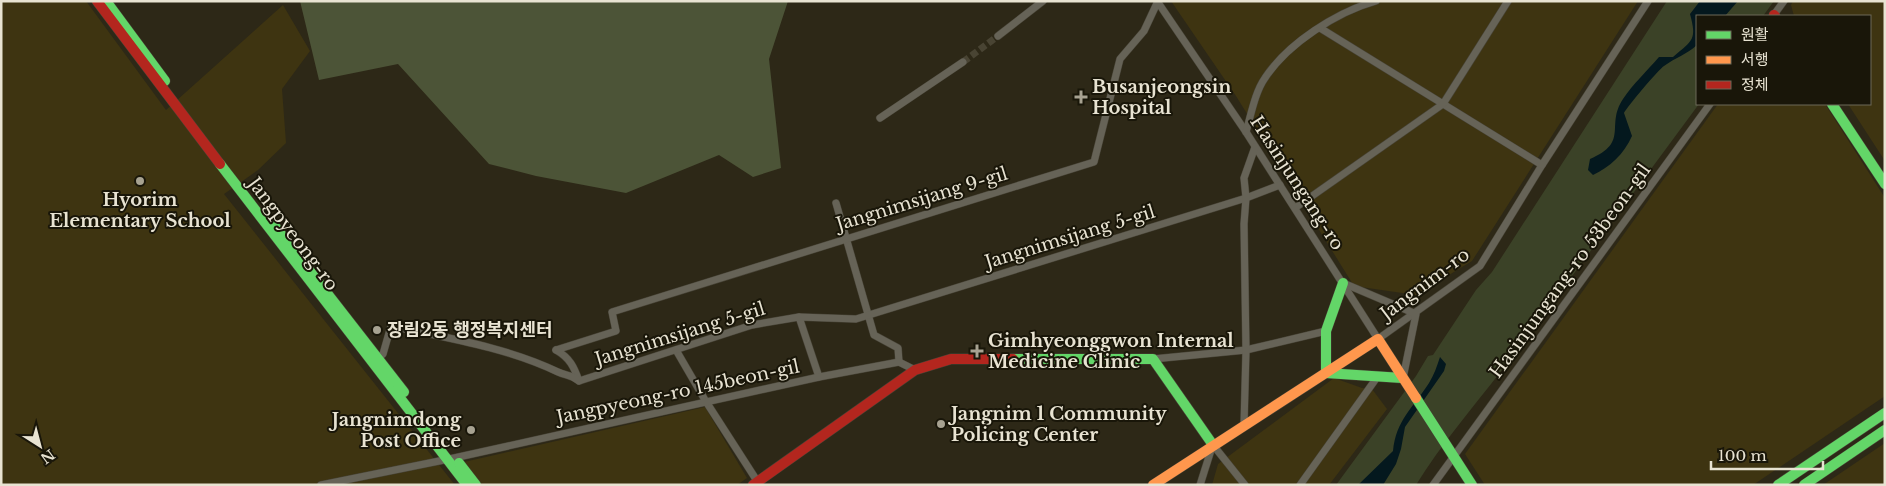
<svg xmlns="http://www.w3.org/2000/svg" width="1886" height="486" font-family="'Libre Baskerville','Noto Sans KR',serif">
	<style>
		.built { fill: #3e3411 }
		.green { fill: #3b4227 }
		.forest { fill: #4c5437 }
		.water { fill: #04181e }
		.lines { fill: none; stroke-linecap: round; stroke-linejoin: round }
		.street-tunnel { stroke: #494433; stroke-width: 7; stroke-dasharray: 7 3.5; stroke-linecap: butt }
		.street-casing { stroke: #474336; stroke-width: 8 }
		.fast-casing { stroke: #474336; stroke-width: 11 }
		.slow-casing { stroke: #474336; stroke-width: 11 }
		.jam-casing { stroke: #474336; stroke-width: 11 }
		.street { stroke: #666357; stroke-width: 7 }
		.fast { stroke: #63d668; stroke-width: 10 }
		.slow { stroke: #ff974d; stroke-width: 10 }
		.jam { stroke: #b3261e; stroke-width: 10 }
		.poi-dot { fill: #a7a291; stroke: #191609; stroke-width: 2 }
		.labels { text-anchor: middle; stroke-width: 4; stroke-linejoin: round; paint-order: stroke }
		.poi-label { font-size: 18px; font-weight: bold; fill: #e8e3d2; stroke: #191609; text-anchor: start }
		.street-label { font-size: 18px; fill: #e8e3d2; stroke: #191609 }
	</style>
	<rect width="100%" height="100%" fill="#2d2817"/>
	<!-- built -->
	<g class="built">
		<path d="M1 1H86L166 110 283 5 310 51 282 89 286 143 258 170 224 194 455 485H1Z"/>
		<path d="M1171 1H1638L1472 261 1416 295 1354 286 1236 96Z"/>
		<path d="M1793 1H1885V161L1848 104H1870V16H1794L1791 5Z"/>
		<path d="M1718 104H1825L1885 198V396L1753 485H1485L1465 454Z"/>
		<path d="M1334 378 1362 388 1372 389 1387 409 1329 485H1212L1218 464Z"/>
		<path d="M705 407 747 478 737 485H482L464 462Z"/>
		<path d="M1885 443V485H1823Z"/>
	</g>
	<!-- green -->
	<path class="green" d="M1667 1H1774L1763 16H1697L1699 104 1547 310C1529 328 1517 351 1501 371 1472 409 1441 444 1416 485H1336L1416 376 1428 356 1433 355 1476 290 1492 272Z"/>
	<!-- forest -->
	<path class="forest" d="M300 1H788L769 59 781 168 753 177 719 155 626 193 536 176 489 164 398 64 319 80Z"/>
	<!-- water -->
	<g class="water">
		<path d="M1700 1H1738L1725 16H1697V45C1687 54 1675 58 1664 66 1658 70 1627 107 1624 113L1632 136C1624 154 1610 167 1593 175L1588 170 1590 159C1630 142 1605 126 1623 99 1633 84 1647 71 1659 57H1673C1693 40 1697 40 1690 14Z"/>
		<path d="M1440 357 1446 364 1444 371 1405 427 1401 449 1396 464 1383 485H1358L1393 451C1396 420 1413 408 1429 383 1434 375 1437 366 1440 357Z"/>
	</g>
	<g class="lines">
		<!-- street-tunnel -->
		<path class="street-tunnel" d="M963 62 998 36"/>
		<!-- street casing -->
		<g class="street-casing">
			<g id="street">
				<path d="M1157 1 1246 132 1378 339 1480 266 1542 165 1648 1"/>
				<path d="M1773 16 1784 1"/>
				<path d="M1320 28 1542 165"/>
				<path d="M998 36 1043 1"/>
				<path d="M880 118 963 62"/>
				<path d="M1246 132C1251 115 1255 92 1265 78 1288 43 1337 12 1376 1"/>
				<path d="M836 203 874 335 898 348 899 362"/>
				<path d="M1295 208 1443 104 1508 1"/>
				<path d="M1343 283 1416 314 1403 378"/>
				<path d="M799 317 819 377"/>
				<path d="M556 350 616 331 612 312 1094 162 1120 59 1144 31 1158 1"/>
				<path d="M556 350C570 358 574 367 579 381"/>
				<path d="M676 350 705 400 759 484"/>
				<path d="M377 359 383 354 391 326C447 338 506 347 558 372 566 376 571 374 579 381L752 325 799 317 856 319 1246 198 1280 185"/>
				<path d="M1153 359 1246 350 1326 331"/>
				<path d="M1244 425 1246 350 1244 224 1246 198 1244 178 1255 147"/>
				<path d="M1213 445 1245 485"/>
				<path d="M321 485 454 458 819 377 899 362 915 370"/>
				<path d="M1200 485 1212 447"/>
				<path d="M1300 485 1378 376"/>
				<path d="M1433 485 1710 104"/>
			</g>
		</g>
		<!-- fast casing -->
		<g class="fast-casing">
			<g id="fast">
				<path d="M106 1 165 81"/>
				<path d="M1832 104 1885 184"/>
				<path d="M220 164 467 485"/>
				<path d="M270 220 404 392"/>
				<path d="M1343 283 1326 331V373L1402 378"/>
				<path d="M1013 359H1153L1213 445"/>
				<path d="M1416 398 1472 485"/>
				<path d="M459 463 476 485"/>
				<path d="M1778 485 1885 413"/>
				<path d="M1804 485 1885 430"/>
			</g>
		</g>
		<!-- slow casing -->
		<g class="slow-casing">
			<path id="slow" d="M1153 485 1378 339 1416 398"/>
		</g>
		<!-- jam casing -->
		<g class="jam-casing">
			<g id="jam">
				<path d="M97 1 220 164"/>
				<path d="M1774 15 1775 16"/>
				<path d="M753 485 915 370 951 359H1013"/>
			</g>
		</g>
		<!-- street -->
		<use href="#street" class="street"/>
		<!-- fast -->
		<use href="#fast" class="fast"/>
		<!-- slow -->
		<use href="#slow" class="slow"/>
		<!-- jam -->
		<use href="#jam" class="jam"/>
	</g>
	<!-- markers -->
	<g class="poi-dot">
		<path d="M1078.5 89.5h5v5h5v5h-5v5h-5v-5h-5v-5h5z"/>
		<circle cx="140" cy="181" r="5"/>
		<circle cx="377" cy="330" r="5"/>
		<path d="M974.5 343.5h5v5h5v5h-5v5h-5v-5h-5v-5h5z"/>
		<circle cx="941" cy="424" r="5"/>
		<circle cx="471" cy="430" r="5"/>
	</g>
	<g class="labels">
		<!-- poi labels -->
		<g class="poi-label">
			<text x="1092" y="93">Busanjeongsin<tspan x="1092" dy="21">Hospital</tspan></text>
			<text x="140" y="206" text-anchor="middle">Hyorim<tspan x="140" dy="21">Elementary School</tspan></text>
			<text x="387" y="336">장림2동 행정복지센터</text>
			<text x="988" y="347">Gimhyeonggwon Internal<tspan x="988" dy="21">Medicine Clinic</tspan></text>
			<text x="951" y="420">Jangnim 1 Community<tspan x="951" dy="21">Policing Center</tspan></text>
			<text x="461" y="426" text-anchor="end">Jangnimdong<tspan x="461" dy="21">Post Office</tspan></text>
		</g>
		<!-- street labels -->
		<g class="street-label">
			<text transform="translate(1297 183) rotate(57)" y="6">Hasinjungang-ro</text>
			<text transform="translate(922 199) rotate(-17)" y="6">Jangnimsijang 9-gil</text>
			<text transform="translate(293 234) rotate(53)" y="6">Jangpyeong-ro</text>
			<text transform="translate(1070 237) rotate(-17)" y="6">Jangnimsijang 5-gil</text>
			<text transform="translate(1570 271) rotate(-54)" y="6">Hasinjungang-ro 53beon-gil</text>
			<text transform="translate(1425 284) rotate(-37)" y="6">Jangnim-ro</text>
			<text transform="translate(680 334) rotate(-17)" y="6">Jangnimsijang 5-gil</text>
			<text transform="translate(678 392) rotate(-12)" y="6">Jangpyeong-ro 145beon-gil</text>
		</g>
	</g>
	<!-- border -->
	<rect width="1886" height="486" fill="none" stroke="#e8e3d2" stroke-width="5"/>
	<!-- legend -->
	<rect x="1696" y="15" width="175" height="90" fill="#191609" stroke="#6c6859"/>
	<rect x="1706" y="31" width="25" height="8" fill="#63d668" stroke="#6c6859"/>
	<text x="1741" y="40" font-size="15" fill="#e8e3d2">원활</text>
	<rect x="1706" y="56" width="25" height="8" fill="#ff974d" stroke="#6c6859"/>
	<text x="1741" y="65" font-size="15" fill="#e8e3d2">서행</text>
	<rect x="1706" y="81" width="25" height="8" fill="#b3261e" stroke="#6c6859"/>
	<text x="1741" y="90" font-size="15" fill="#e8e3d2">정체</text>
	<!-- north arrow -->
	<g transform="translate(40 446) rotate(144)" stroke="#191609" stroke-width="4" paint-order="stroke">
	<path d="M0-4L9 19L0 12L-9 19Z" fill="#e8e3d2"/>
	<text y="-8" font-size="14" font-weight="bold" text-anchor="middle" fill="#e8e3d2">N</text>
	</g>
	<!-- scale -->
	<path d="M1711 461v8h112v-8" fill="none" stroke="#e8e3d2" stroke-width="2.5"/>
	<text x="1718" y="461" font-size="15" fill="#e8e3d2" stroke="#191609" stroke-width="4" paint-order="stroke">100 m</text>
</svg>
